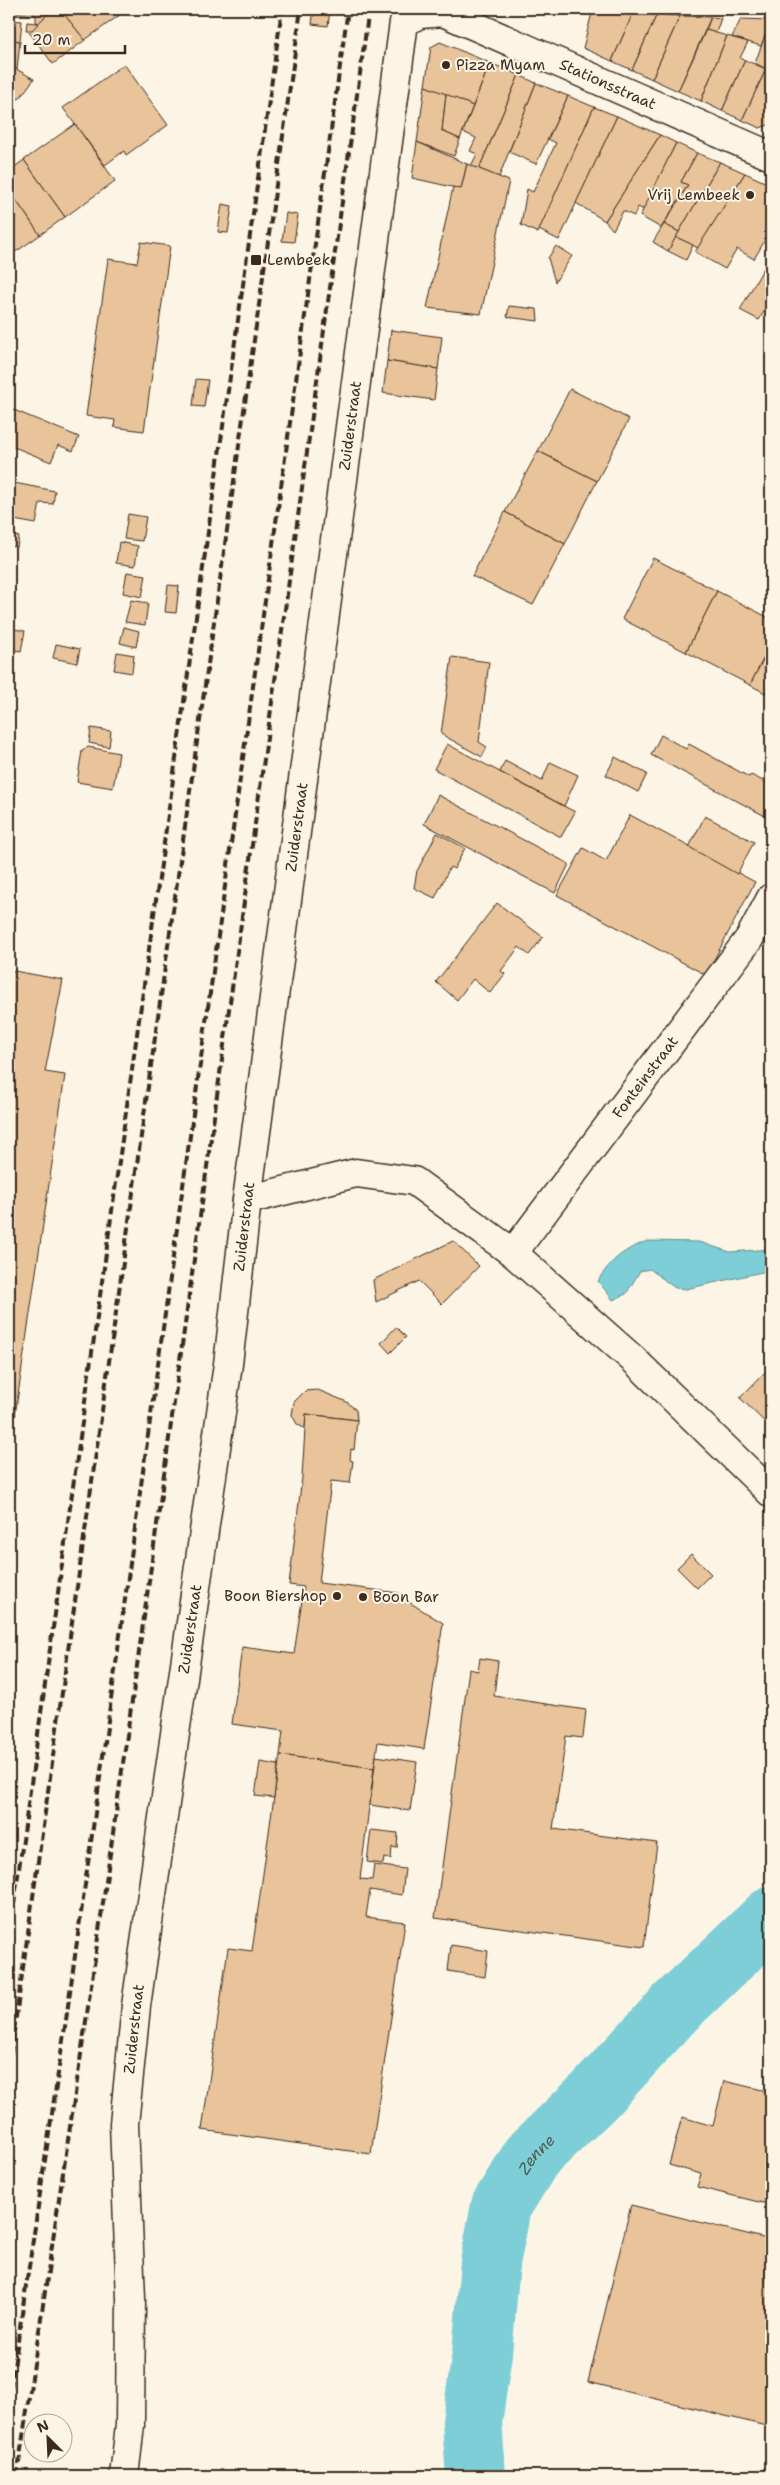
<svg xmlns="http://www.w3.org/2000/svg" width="780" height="2485" font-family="'Shantell Sans',sans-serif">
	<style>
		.water { fill: #7dced6; stroke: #638c8c }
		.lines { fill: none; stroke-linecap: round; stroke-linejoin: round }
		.river { stroke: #7dced6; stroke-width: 60 }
		.building { fill: #e9c49a; stroke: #3b2a1e }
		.minor-casing { stroke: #3b2a1e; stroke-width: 31 }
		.minor { stroke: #fcf5e5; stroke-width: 28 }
		.rail { stroke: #3b2a1e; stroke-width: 4; stroke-dasharray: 8 4; stroke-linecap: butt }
		.poi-dot { fill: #3b2a1e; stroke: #fcf5e5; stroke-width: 2 }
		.labels { text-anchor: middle; stroke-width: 4; stroke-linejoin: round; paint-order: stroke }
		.poi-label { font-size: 15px; fill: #3b2a1e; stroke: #fcf5e5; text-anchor: start }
		.street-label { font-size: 15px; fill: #3b2a1e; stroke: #fcf5e5 }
		.water-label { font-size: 16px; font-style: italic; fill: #4f5b55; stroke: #fcf5e5 }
	</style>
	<rect width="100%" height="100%" fill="#fcf5e5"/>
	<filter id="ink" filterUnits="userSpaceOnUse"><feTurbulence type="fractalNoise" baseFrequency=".02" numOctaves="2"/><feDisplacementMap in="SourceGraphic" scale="10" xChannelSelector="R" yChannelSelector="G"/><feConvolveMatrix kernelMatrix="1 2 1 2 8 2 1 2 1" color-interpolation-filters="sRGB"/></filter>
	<g filter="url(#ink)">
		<!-- water -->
		<path class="water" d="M648 1241 699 1242 730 1252 771 1249V1273L762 1272 686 1289 675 1288 650 1269 640 1271 626 1294 613 1300 598 1281C611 1259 625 1249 648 1241Z"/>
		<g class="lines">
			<!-- river -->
			<path class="river" id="s1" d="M476 2476 472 2422 482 2353 490 2263 501 2206 532 2156 594 2096 675 2008 771 1917"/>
		</g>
		<!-- building -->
		<g class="building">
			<path d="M9 9H53L39 23H36V15L9 12V19Z"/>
			<path d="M53 9H60L85 40 53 64 29 32Z"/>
			<path d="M61 9H71L64 14Z"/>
			<path d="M71 9H128L85 40 64 14Z"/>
			<path d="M314 9H330L328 26 312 24Z"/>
			<path d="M593 9 634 11 612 61 583 48Z"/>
			<path d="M634 11 657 14 632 70 612 61Z"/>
			<path d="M657 14 680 16 652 79 632 70Z"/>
			<path d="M680 16 711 17 678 91 652 79Z"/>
			<path d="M711 17 721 18 716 33 706 30Z"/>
			<path d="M741 19 771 20 761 46 732 37Z"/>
			<path d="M9 20 22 21 20 41 9 40Z"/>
			<path d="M771 20V124L760 128 742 120 766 69 755 63Z"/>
			<path d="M27 22 36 23H39L32 30H26Z"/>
			<path d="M706 30 727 36 701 101 678 91Z"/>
			<path d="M727 36 748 42 740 58 745 60 722 111 701 101Z"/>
			<path d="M9 40 20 41 17 70 9 65Z"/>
			<path d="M440 42 490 63 473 106 425 86 431 47Z"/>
			<path d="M745 60 766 69 742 120 722 111Z"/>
			<path d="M490 63 519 75 479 169 471 166 477 154 470 151 476 138 463 132Z"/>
			<path d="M124 64 168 125 126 155 124 151 105 165 63 108Z"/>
			<path d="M9 65 34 79 19 99 9 95Z"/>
			<path d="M519 75 536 83 499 177 479 169Z"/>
			<path d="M536 83 568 96 536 164 509 152Z"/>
			<path d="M425 86 446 94 442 131 460 139 454 156 417 142Z"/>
			<path d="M446 94 473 106 460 139 442 131Z"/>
			<path d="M568 96 594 107 538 233 521 225 527 189 533 192 556 143 548 139Z"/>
			<path d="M594 107 617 116 559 240 539 230Z"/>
			<path d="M617 116 660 135 605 221 576 203Z"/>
			<path d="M75 124 115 181 65 217 24 160Z"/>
			<path d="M660 135 676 143 644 210 638 207 634 216 623 211 613 230 605 221Z"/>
			<path d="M417 142 467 164 461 189 412 178Z"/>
			<path d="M676 143 697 153 681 182 688 185 661 228 640 216Z"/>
			<path d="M697 153 720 162 679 232 664 224 688 185 681 182Z"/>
			<path d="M24 160 65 217 40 235 9 190V171Z"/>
			<path d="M720 162 745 173 698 248 676 237Z"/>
			<path d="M467 164 509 181 481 314 427 308 453 187 461 189Z"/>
			<path d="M745 173 771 185V230L754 259 737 249 725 269 695 252Z"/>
			<path d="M9 190 40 235 17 251 9 252V256Z"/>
			<path d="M222 204 232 206 228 233 218 232Z"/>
			<path d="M286 213 298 215 294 242 282 241Z"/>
			<path d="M664 224 679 232 668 251 653 242Z"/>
			<path d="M676 237 693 245 686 260 668 251Z"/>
			<path d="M141 242 170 246 144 431 114 427 115 420 86 416 108 259 137 263Z"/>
			<path d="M556 246 572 256 555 282 548 258Z"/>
			<path d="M763 269 771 275V300L759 320 740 310Z"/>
			<path d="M509 306 537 309 538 321 507 317Z"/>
			<path d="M391 330 442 337 438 369 387 361Z"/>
			<path d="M387 361 438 369 434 400 383 393Z"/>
			<path d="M196 379 208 380 204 407 193 406Z"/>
			<path d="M570 389 629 419 597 481 538 451Z"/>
			<path d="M9 408 79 437 73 451 58 445 51 462 9 445Z"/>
			<path d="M538 451 597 481 565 544 505 512Z"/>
			<path d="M9 482 55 491 53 504 40 503 36 524 9 519Z"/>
			<path d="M505 512 565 544 533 605 472 576Z"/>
			<path d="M128 514 146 517 142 541 124 539Z"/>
			<path d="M9 534 19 537 17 547 9 546Z"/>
			<path d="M119 542 138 546 135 566 116 563Z"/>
			<path d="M653 558 717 591 686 652 622 619Z"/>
			<path d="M127 572 146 575 142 597 123 593Z"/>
			<path d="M168 585 179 586 176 613 165 612Z"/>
			<path d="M717 591 771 619V644L750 685 686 652Z"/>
			<path d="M131 600 148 603 145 625 125 622Z"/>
			<path d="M124 627 139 631 136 647 120 643Z"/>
			<path d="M9 628 25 631 21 651 9 649Z"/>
			<path d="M56 644 80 649 77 663 53 658Z"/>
			<path d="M771 644V696L750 685Z"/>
			<path d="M117 652 134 655 132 673 114 670Z"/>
			<path d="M452 657 489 662 479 742 487 747 482 757 441 734Z"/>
			<path d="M91 728 111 731 109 747 89 743Z"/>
			<path d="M661 735 686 749 689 744 749 777 751 775 771 785V809L767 817 651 755Z"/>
			<path d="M447 744 575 812 561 837 434 769Z"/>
			<path d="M88 747 119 753 113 788 77 782 82 751Z"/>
			<path d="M615 757 647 774 638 792 606 775Z"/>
			<path d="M505 761 542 781 550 762 578 775 564 806 500 772Z"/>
			<path d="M438 795 569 864 555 893 424 824Z"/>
			<path d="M630 815 755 882 706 975 557 895 583 848 606 861Z"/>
			<path d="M705 816 754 842 737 874 689 847Z"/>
			<path d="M437 833 465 848 454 869 450 867 435 898 414 888 417 871Z"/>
			<path d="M497 903 543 937 529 955 519 947 501 971 505 974 490 993 473 979 457 1000 436 982Z"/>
			<path d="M9 970 63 980 45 1072 65 1075 9 1456Z"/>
			<path d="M453 1241 479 1266 442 1304 419 1281 376 1302 373 1280Z"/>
			<path d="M396 1327 406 1337 390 1353 381 1343Z"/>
			<path d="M771 1355V1428L740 1398 770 1367 765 1362Z"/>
			<path d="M318 1390 347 1402 356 1410 357 1420 306 1414 305 1429 297 1424 292 1415 294 1402 305 1391Z"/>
			<path d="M306 1414 357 1420 354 1450 351 1449 350 1460 353 1461 350 1483 331 1481 319 1583 399 1593V1596L443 1623 424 1749 378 1742 374 1768 280 1755 283 1731 232 1724 242 1647 294 1654 304 1587 289 1585 302 1477Z"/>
			<path d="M691 1554 711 1574 697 1588 677 1568Z"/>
			<path d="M480 1658 498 1661 494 1696 586 1710 583 1738 566 1736 553 1829 657 1843 644 1947 435 1918 469 1669 478 1671Z"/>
			<path d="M280 1755 374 1768 360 1879 372 1880 374 1865 405 1869 402 1895 370 1890 366 1917 405 1922 371 2154 202 2130 228 1948 252 1951Z"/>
			<path d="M376 1756 417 1762 410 1811 370 1805Z"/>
			<path d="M260 1762 278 1765 274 1798 255 1796Z"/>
			<path d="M371 1830 398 1833 397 1848 392 1847 391 1859 384 1858 383 1864 367 1862Z"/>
			<path d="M451 1945 488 1951 485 1977 448 1971Z"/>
			<path d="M724 2081 771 2092V2205L697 2187 701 2174 669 2165 682 2117 713 2126Z"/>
			<path d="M631 2205 771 2240V2269L768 2282 771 2283V2441H768L770 2427 588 2382Z"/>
		</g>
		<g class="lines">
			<!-- minor casing -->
			<g class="minor-casing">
				<g id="minor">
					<path d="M247 1200 356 1173 414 1181 513 1253 634 1360 771 1493"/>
					<path id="s2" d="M513 1253 749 939 771 898"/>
					<path id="s3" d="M124 2476 130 2425 131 2299 124 2124 136 2006 228 1364 247 1200 404 22 420 14 443 12 771 156"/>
				</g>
			</g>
			<!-- minor -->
			<use href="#minor" class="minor"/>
			<!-- rail -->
			<g class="rail">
				<path d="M9 1939 282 9"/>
				<path d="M9 2066 301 9"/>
				<path d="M9 2400 66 2020 348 9"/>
				<path d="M17 2476 85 2028 143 1624 369 9"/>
			</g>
		</g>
	</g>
	<!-- markers -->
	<g class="poi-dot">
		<circle cx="446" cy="65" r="5"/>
		<circle cx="750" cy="195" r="5"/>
		<rect x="250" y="254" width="12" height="12" rx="2.5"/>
		<circle cx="337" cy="1596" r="5"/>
		<circle cx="363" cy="1597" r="5"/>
	</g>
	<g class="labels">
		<!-- poi labels -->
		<g class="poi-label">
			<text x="456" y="70">Pizza Myam</text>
			<text x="740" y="200" text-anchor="end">Vrij Lembeek</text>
			<text x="267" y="265">Lembeek</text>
			<text x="327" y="1601" text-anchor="end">Boon Biershop</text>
			<text x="373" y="1602">Boon Bar</text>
		</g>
		<!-- street labels -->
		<g class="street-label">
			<text dy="5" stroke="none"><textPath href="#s3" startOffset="2694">Stationsstraat</textPath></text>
			<text dy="5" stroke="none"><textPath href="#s3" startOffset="2066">Zuiderstraat</textPath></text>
			<text dy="5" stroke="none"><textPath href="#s3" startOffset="1661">Zuiderstraat</textPath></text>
			<text dy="5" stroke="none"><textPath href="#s2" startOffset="220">Fonteinstraat</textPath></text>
			<text dy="5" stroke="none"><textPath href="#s3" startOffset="1258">Zuiderstraat</textPath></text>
			<text dy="5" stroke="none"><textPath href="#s3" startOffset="852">Zuiderstraat</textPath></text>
			<text dy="5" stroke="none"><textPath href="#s3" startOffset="448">Zuiderstraat</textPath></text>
		</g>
		<!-- water labels -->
		<g class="water-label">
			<text dy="6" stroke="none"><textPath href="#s1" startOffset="335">Zenne</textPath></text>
		</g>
	</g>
	<!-- margin -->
	<rect width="780" height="2485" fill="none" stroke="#fcf5e5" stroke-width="30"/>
	<rect x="15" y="15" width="750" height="2455" fill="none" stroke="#3b2a1e" stroke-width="2" filter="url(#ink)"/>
	<!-- north arrow -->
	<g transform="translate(48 2438) rotate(336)"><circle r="24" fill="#fcf5e5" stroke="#afa495"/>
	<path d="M0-4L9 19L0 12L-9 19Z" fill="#3b2a1e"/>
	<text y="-8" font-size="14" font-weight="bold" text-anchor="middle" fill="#3b2a1e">N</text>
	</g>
	<!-- scale -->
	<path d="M25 45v8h100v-8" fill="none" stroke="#3b2a1e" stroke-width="2.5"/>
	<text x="32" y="45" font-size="15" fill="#3b2a1e" stroke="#fcf5e5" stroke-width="4" paint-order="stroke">20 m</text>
</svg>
